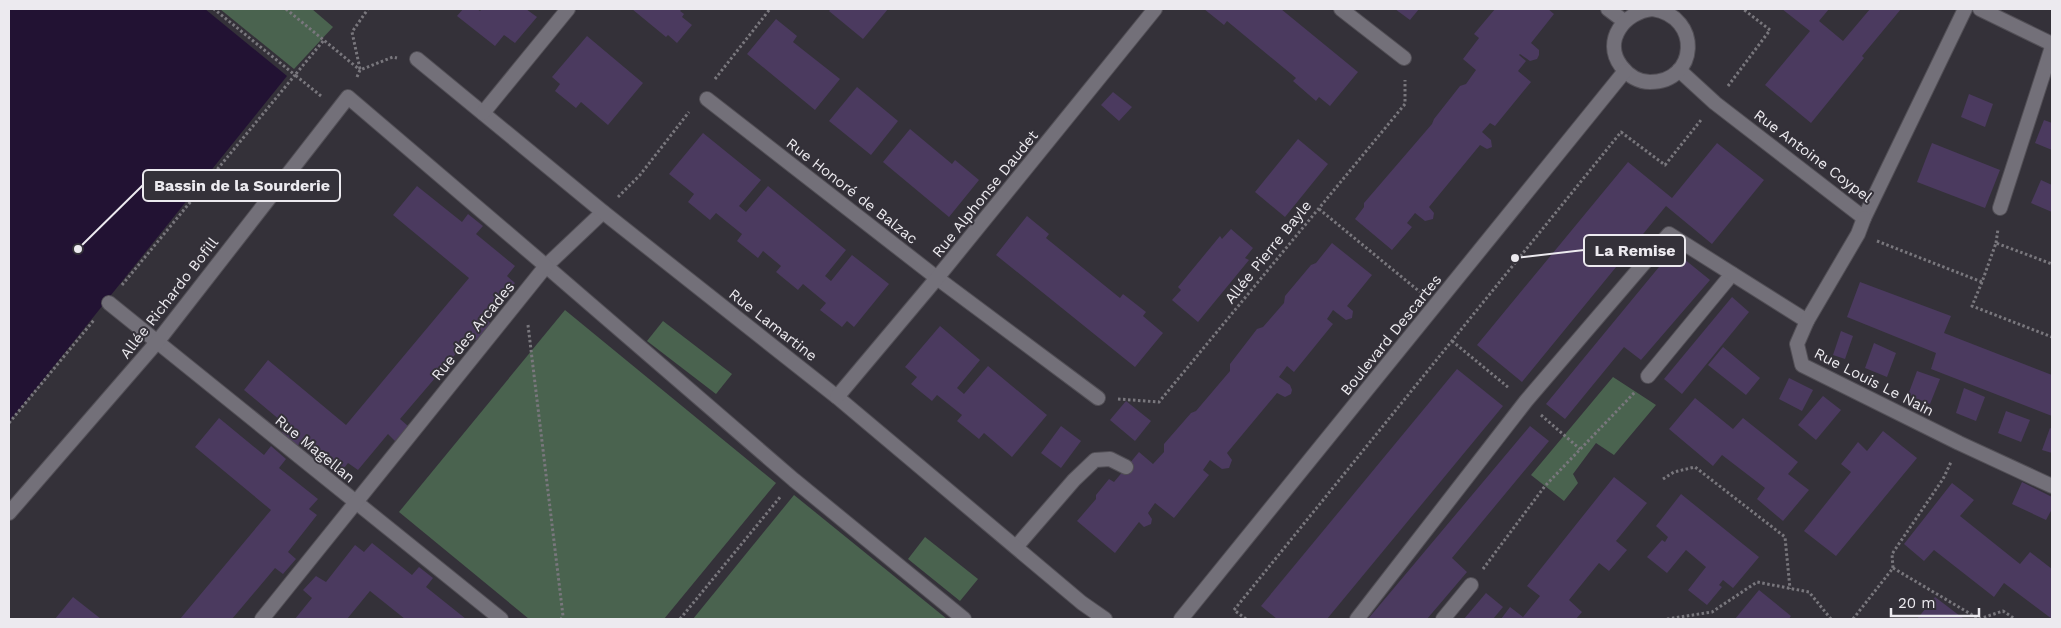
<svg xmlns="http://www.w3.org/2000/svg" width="2061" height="628" font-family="'Work Sans',sans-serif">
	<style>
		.green { fill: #4a634f }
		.water { fill: #221233 }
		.building { fill: #4b3a5f }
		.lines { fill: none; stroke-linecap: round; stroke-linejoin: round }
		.service-casing { stroke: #524f56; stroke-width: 16 }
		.pedestrian-casing { stroke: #524f56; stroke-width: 16 }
		.minor-casing { stroke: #524f56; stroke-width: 16 }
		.tertiary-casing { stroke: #524f56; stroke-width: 16 }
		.path { stroke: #79777d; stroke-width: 3; stroke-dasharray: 2.5 2.5; stroke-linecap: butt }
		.service { stroke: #737079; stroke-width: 14 }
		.pedestrian { stroke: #737079; stroke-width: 14 }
		.minor { stroke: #737079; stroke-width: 14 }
		.tertiary { stroke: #737079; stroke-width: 14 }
		.labels { text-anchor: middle; stroke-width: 4; stroke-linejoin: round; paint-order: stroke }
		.street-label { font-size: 15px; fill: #eceaef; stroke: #343139 }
		.leader { fill: none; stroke: #eceaef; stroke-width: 2 }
		.callout-dot { fill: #eceaef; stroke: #343139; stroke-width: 2 }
		.callout { fill: #343139; stroke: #eceaef; stroke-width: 2 }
		.callout-label { font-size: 16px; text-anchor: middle; font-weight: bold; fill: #eceaef }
	</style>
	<rect width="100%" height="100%" fill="#343139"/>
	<!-- green -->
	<g class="green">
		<path d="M220 9H312L333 27 294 69Z"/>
		<path d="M565 310 776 483 664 619H529L399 512Z"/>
		<path d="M663 321 732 374 716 394 647 341Z"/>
		<path d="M1613 377 1656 405 1614 455 1596 443 1573 474 1578 483 1564 501 1531 475Z"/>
		<path d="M794 495 947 619H693Z"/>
		<path d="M925 537 978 579 960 601 908 559Z"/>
	</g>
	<!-- water -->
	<path class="water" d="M9 9H205L287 76 9 422Z"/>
	<!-- building -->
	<g class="building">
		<path d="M463 9H477L480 11 482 9H526L537 17 515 43 504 35 495 46 457 16Z"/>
		<path d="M632 9H682L680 11 684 14 682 17 692 25 677 43 668 35 666 37Z"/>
		<path d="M831 9H888L863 39 829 11Z"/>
		<path d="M1204 9H1281L1358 72 1330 106 1319 97 1316 101 1293 81 1296 78 1227 21 1224 25Z"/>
		<path d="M1395 9H1419L1410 20Z"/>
		<path d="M1495 9H1548L1554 14 1531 43 1539 50V55L1537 59 1530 61 1520 54 1519 55 1526 61 1518 71 1531 82 1495 126 1490 123 1482 132 1491 140 1492 147 1487 149 1480 145 1429 207 1434 213 1433 219 1425 221 1415 213 1407 223 1412 227 1392 250 1355 219 1364 207V203L1432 124 1434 119 1460 86 1466 84 1476 70 1463 59 1479 38 1474 34Z"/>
		<path d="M1782 9H1829L1819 21 1843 41 1870 9H1901L1862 56 1864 58 1811 123 1765 85 1810 31Z"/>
		<path d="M776 19 797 36 793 42 840 79 815 110 747 54Z"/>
		<path d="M587 36 643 83 608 125 581 102 576 108 555 91 560 84 552 77Z"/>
		<path d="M857 87 898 121 871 155 829 121Z"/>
		<path d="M1113 92 1132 107 1119 121 1101 105Z"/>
		<path d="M1969 94 1993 104 1985 127 1961 117Z"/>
		<path d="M2044 120 2052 123V150L2035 143Z"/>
		<path d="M910 129 952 164 955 160 979 180 949 217 883 162Z"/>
		<path d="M703 133 761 180 739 206 746 212 768 186 846 250 825 276 831 281 852 255 889 284 854 327 847 321 842 327 820 310 826 303 803 284 798 290 776 272 781 266 763 251 758 258 737 241 742 234 727 222 716 213 710 220 688 202 694 194 669 174Z"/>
		<path d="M1298 139 1328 164 1285 217 1255 192Z"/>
		<path d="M1717 143 1764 180 1712 244 1666 206 1522 382 1477 345 1628 162 1672 198Z"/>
		<path d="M1932 143 2000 170 1985 208 1917 182Z"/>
		<path d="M2041 180 2052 185V212L2031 203Z"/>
		<path d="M417 186 462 222 468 214 483 226 476 234 515 266 507 276 515 283 485 319 492 324 478 342 471 336 400 419 408 426 395 441 388 434 358 470 348 463 341 472 303 439 296 448 280 435 287 426 244 390 268 360 346 425 469 278 393 215Z"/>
		<path d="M1027 216 1049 234 1046 238 1120 298 1123 294 1146 312 1143 316 1163 333 1135 367 996 255Z"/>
		<path d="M1231 229 1253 248 1245 258 1249 260 1198 322 1172 300 1181 290 1178 287 1220 236 1222 239Z"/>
		<path d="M1332 243 1372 275 1347 306 1353 311 1352 318 1346 320 1333 310 1327 319 1333 324 1294 372 1287 366 1279 377 1290 385 1292 390 1291 394 1285 397 1277 393 1227 453 1232 460 1229 468 1222 469 1210 460 1203 470 1209 475 1174 518 1155 503 1148 513 1152 519 1151 524 1144 527 1139 522 1115 553 1077 521 1096 499V495L1109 479 1114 482 1139 452 1153 464 1164 452V444L1191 413 1196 411 1230 371V364L1257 329 1263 327 1284 303 1285 296 1311 265 1316 263Z"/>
		<path d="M1673 250 1710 280 1641 360 1624 347 1565 419 1546 404Z"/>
		<path d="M1860 282 1951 316 1944 333 2052 375V416L1931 369 1936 353 1847 317Z"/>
		<path d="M1732 297 1749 312 1682 394 1664 379Z"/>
		<path d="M940 326 980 360 957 388 964 394 988 366 1047 415 1012 457 984 433 979 439 957 421 962 415 937 395 932 401 911 384 917 377 905 367Z"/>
		<path d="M1841 331 1853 336 1845 359 1833 355Z"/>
		<path d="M1874 343 1896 353 1887 377 1865 368Z"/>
		<path d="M1723 347 1760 378 1746 395 1708 365Z"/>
		<path d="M1457 369 1503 406 1327 619H1277L1261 606Z"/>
		<path d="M1917 371 1940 379 1930 404 1908 395Z"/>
		<path d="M1789 378 1813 390 1802 411 1779 399Z"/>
		<path d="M1964 388 1985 397 1976 421 1956 413Z"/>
		<path d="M1823 396 1841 410 1816 440 1798 425Z"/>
		<path d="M1695 398 1733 429 1743 418 1798 462 1788 474 1809 490 1783 521 1757 499 1765 488 1722 455 1713 466 1669 429Z"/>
		<path d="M1126 401 1151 421 1135 441 1110 420Z"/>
		<path d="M2006 411 2030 420 2021 442 1998 433Z"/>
		<path d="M219 418 264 455 271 446 286 459 279 468 318 499 309 509 317 515 288 552 296 559 283 574 275 568 232 619H180L271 510 195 447Z"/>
		<path d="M1061 426 1081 441 1061 468 1041 453Z"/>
		<path d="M1530 426 1549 441 1452 558 1467 572 1427 619H1368Z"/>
		<path d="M2050 428 2052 429V453L2042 450Z"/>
		<path d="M1883 431 1917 458 1836 556 1804 531 1851 472 1841 464 1858 442 1867 451Z"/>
		<path d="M1614 477 1647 503 1616 541 1627 550 1609 571 1599 563 1569 600 1582 612 1576 619H1501L1510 607 1523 617 1540 596 1527 586Z"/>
		<path d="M2022 482 2052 497V509L2046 520 2012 504Z"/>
		<path d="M1952 483 1974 500 1960 516 2020 564 2030 552 2052 569V619L2004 583 1994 597 1934 550 1924 561 1904 544Z"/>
		<path d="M1681 494 1759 557 1733 588 1723 580 1719 585 1722 587 1707 605 1688 590 1706 567 1686 550 1667 573 1647 557 1662 540 1665 542 1668 537 1656 526Z"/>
		<path d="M372 543 412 575 419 567 433 578 426 587 466 619H405L370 591 347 619H295L312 598 303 590 316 576 326 582 355 545 364 552Z"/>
		<path d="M1759 590 1791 616 1789 619H1735Z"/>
		<path d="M1486 593 1503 607 1493 619H1464Z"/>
		<path d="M73 597 101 619H55Z"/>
		<path d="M1935 597 1964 619H1917Z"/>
	</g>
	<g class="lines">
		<!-- service casing -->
		<g class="service-casing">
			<g id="service">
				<path d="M2000 208 2052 47"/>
				<path d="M1648 376 1732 274"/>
				<path d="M1016 547 1074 480 1095 460 1110 459 1126 467"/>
				<path d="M1357 619 1526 401 1669 234 1807 321"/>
				<path d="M1443 619 1471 585"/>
			</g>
		</g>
		<!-- pedestrian casing -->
		<g class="pedestrian-casing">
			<g id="pedestrian">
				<path d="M603 212 546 266 794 480 964 619"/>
				<path d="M109 303 501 619"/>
				<path d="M9 513 158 341 348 97 546 266 262 619"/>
			</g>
		</g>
		<!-- minor casing -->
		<g class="minor-casing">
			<g id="minor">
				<path d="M1341 9 1404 58"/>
				<path d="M1608 9 1624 21"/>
				<path d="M1980 9 2052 44"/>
				<path d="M417 59 603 212 837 397 1082 603 1105 619"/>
				<path d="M1679 70 1715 103 1864 218 1965 9"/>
				<path d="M707 99 937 278 1098 398"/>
				<path d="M483 113 568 9"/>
				<path d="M1864 218 1858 234 1807 321 1797 344 1802 365 1959 443 2052 486"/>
				<path d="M837 397 937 278 1155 9"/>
			</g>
		</g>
		<!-- tertiary casing -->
		<g class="tertiary-casing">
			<g id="tertiary">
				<path d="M1652 9C1625 12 1602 40 1621 66 1628 75 1638 82 1650 82 1698 82 1702 17 1653 9"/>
				<path d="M1181 619 1625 71"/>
			</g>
		</g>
		<!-- path -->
		<g class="path">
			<path d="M286 9 360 70"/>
			<path d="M360 69 352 32 368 9"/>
			<path d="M357 77 360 70 393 57 397 58"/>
			<path d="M715 79 770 9"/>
			<path d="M1728 86 1770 30 1743 9"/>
			<path d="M321 96 295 75 324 40"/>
			<path d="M618 197 640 175 689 112"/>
			<path d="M1319 209 1420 292"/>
			<path d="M1877 241 1982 282 1996 243 2052 264"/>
			<path d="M1996 243 1998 229"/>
			<path d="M1982 282 1972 306 2052 337"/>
			<path d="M122 285 295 75 214 9"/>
			<path d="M528 325 563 616 561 619"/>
			<path d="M1452 341 1509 388"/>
			<path d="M1118 399 1159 402 1405 104V80"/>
			<path d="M1541 415 1580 449"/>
			<path d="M9 423 94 320"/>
			<path d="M1663 479 1674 472 1695 467 1785 537 1790 589"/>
			<path d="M1893 568 1979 619 2003 611 2015 619"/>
			<path d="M1483 569 1545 486 1635 392"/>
			<path d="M680 619 781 496"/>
			<path d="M1246 619 1234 610 1621 132 1665 165 1701 120"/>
			<path d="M1667 619 1712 612 1757 582 1809 592 1831 619"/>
			<path d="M1853 619 1893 568 1892 554 1943 479 1951 462"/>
		</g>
		<!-- service -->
		<use href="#service" class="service"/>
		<!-- pedestrian -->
		<use href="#pedestrian" class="pedestrian"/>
		<!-- minor -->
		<use href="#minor" class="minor"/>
		<!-- tertiary -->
		<use href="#tertiary" class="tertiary"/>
	</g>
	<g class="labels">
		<!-- street labels -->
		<g class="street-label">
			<text transform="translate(1813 156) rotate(37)" y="5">Rue Antoine Coypel</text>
			<text transform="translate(852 191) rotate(38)" y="5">Rue Honoré de Balzac</text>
			<text transform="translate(985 194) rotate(-51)" y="5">Rue Alphonse Daudet</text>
			<text transform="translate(1268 252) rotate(-51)" y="5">Allée Pierre Bayle</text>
			<text transform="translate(169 298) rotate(-52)" y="5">Allée Richardo Bofill</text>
			<text transform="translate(773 325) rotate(38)" y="5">Rue Lamartine</text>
			<text transform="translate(473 331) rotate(-51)" y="5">Rue des Arcades</text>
			<text transform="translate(1391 335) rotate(-51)" y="5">Boulevard Descartes</text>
			<text transform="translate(1874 382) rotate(27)" y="5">Rue Louis Le Nain</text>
			<text transform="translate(315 449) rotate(39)" y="5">Rue Magellan</text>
		</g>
	</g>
	<!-- callouts -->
	<path class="leader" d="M78 249L143 185M1515 258L1584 250"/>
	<g class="callout-dot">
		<circle cx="78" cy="249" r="5"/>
		<circle cx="1515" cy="258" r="5"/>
	</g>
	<g class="callout">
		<rect x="143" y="170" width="197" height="31" rx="5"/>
		<rect x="1584" y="235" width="101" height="31" rx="5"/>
	</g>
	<g class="callout-label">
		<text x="242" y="191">Bassin de la Sourderie</text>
		<text x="1635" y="256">La Remise</text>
	</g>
	<!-- border -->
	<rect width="2061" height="628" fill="none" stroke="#eceaef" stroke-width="20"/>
	<!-- scale -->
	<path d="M1891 608v8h88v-8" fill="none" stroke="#eceaef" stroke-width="2.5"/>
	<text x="1898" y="608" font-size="15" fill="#eceaef" stroke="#343139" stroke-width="4" paint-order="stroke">20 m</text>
</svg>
